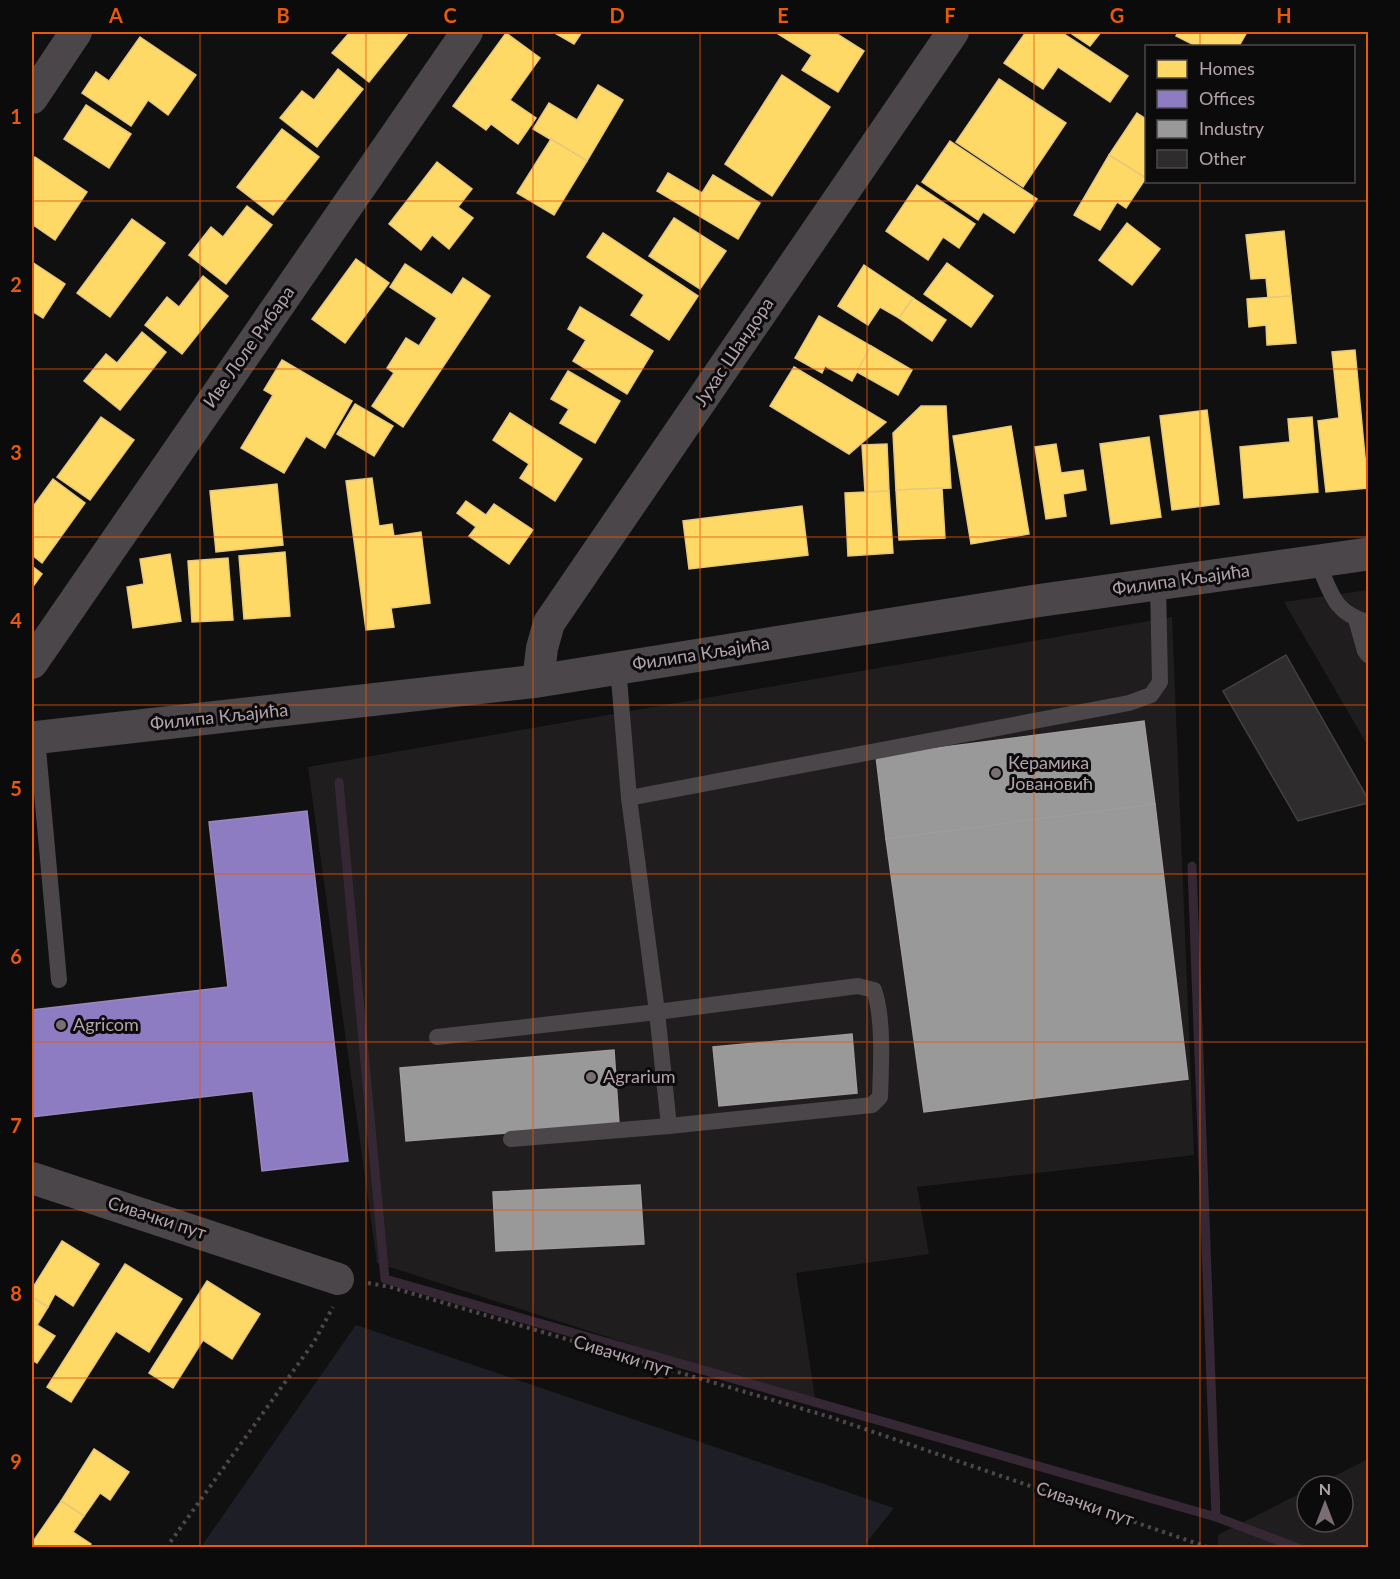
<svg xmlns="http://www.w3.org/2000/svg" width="1400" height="1579" font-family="Lato,sans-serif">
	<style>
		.built { fill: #1f1d1e }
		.green { fill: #1e1f26 }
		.homes { fill: #ffd966; stroke: #e8c87b; stroke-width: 1.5 }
		.offices { fill: #8e7cc3; stroke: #9987bc; stroke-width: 1.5 }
		.industry { fill: #999; stroke: #a19b9e; stroke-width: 1.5 }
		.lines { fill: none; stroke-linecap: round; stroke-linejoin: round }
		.stream { stroke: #362734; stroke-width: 9 }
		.building { fill: #2f2c2d; stroke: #454042; stroke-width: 1.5 }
		.path { stroke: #4d474a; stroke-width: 4; stroke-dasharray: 3 4.5; stroke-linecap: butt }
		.service { stroke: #4b4649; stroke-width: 16 }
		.minor { stroke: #4b4649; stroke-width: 32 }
		.tertiary { stroke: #4b4649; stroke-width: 33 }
		.grid { fill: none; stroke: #e8590c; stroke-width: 1.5; stroke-opacity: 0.55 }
		.poi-dot { fill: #7a6e75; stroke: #0c0b0b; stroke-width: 2 }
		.labels { text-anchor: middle; stroke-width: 6; stroke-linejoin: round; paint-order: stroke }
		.street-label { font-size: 18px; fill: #b3a1ab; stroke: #0c0b0b }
		.poi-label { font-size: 18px; fill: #b3a1ab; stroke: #0c0b0b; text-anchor: start }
		.neatline { fill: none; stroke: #e8590c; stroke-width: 2 }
		.grid-label { font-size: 20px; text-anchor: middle; font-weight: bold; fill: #e8590c }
	</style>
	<rect width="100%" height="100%" fill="#111010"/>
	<!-- built -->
	<g class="built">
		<path d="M1368 590V746L1284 602Z"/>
		<path d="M1172 617 1194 1155 917 1187 929 1254 796 1273 816 1404 377 1263 308 767Z"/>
		<path d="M1368 1459V1547H1218V1535L1307 1490V1522H1343V1486H1315Z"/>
	</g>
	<!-- green -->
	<path class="green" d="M356 1325 894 1508 863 1547H201Z"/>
	<!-- homes -->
	<g class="homes">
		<path d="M350 32H362L366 35 369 32H409L369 82 332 53Z"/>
		<path d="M553 32H582L574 44Z"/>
		<path d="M775 32H834L864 51 838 92 802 70 812 55Z"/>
		<path d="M1026 32H1061L1128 76 1110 102 1058 67 1043 89 1004 63Z"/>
		<path d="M1069 32H1101L1090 46Z"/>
		<path d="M1178 32H1247L1239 46H1196L1176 36Z"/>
		<path d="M506 33 540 58 510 100 536 118 518 144 491 124 486 130 453 106Z"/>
		<path d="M140 37 196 75 168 115 148 100 131 126 82 93 96 72 109 81Z"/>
		<path d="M338 69 363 89 317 147 280 118 302 91 314 100Z"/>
		<path d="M782 75 830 107 772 196 725 164Z"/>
		<path d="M999 79 1066 123 1023 187 956 142Z"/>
		<path d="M598 85 623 100 587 161 533 129 549 103 577 120Z"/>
		<path d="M86 105 131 134 109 168 64 139Z"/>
		<path d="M1137 113 1146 119V178L1109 155Z"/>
		<path d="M282 129 319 157 273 215 237 187Z"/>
		<path d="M551 139 587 161 554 215 517 193Z"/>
		<path d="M950 141 1037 199 1014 233 983 212 978 220 922 182Z"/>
		<path d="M1109 155 1146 178 1126 208 1117 202 1100 230 1074 215Z"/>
		<path d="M35 157 87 192 55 240 32 224V161Z"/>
		<path d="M437 162 472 189 458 207 473 218 449 249 432 235 421 250 389 224Z"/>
		<path d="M668 173 702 193 713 175 760 203 738 239 657 191Z"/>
		<path d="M917 185 975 224 959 248 943 237 928 260 886 231Z"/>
		<path d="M247 206 272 225 226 284 189 255 211 227 223 237Z"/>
		<path d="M674 218 726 251 700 289 649 256Z"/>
		<path d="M132 219 165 243 110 317 77 293Z"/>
		<path d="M1127 223 1160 249 1132 285 1099 260Z"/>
		<path d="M1284 231 1291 296 1268 298 1266 278 1251 279 1246 235Z"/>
		<path d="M603 233 698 296 669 340 631 315 644 295 587 257Z"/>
		<path d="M356 259 389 283 345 343 312 319Z"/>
		<path d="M32 262 65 284 43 318 32 311Z"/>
		<path d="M947 263 993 296 971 327 924 294Z"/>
		<path d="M405 264 452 295 463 278 490 296 403 427 372 406 394 373 387 368 406 338 419 346 437 318 390 287Z"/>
		<path d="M864 265 913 298 899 318 880 307 868 325 838 306Z"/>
		<path d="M203 276 228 296 182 354 145 325 167 297 179 307Z"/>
		<path d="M1291 296 1296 343 1267 345 1266 325 1249 327 1247 299Z"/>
		<path d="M913 298 946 320 932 341 899 318Z"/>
		<path d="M580 307 653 351 627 394 573 361 586 340 568 329Z"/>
		<path d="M819 316 871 346 852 381 825 366 822 373 795 358Z"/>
		<path d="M142 332 166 352 120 410 84 381 106 354 117 363Z"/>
		<path d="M871 346 912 370 898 395 857 372Z"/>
		<path d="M1355 350 1368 488 1326 492 1318 421 1339 418 1332 352Z"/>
		<path d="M282 360 352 401 325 448 306 436 284 473 241 448 273 395 264 390Z"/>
		<path d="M794 367 886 422 849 454 770 406Z"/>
		<path d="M568 371 620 401 595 443 560 423 569 409 551 399Z"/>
		<path d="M355 404 393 426 374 456 337 434Z"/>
		<path d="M921 406H946L951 488 896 490 893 433Z"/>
		<path d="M1207 410 1219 504 1172 510 1160 416Z"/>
		<path d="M510 413 582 459 555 501 520 478 529 464 493 440Z"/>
		<path d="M101 417 134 440 90 500 57 477Z"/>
		<path d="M1312 417 1318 492 1244 498 1240 447 1290 442 1288 419Z"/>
		<path d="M1011 426 1029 534 971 544 953 436Z"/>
		<path d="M1149 437 1161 517 1111 524 1100 444Z"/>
		<path d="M887 444 889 491 865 492 862 445Z"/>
		<path d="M1056 444 1061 473 1083 470 1086 490 1063 494 1066 516 1046 519 1035 447Z"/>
		<path d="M372 478 379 526 392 524 394 536 421 532 430 603 391 608 394 627 366 630 346 481Z"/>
		<path d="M53 479 85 503 42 563 32 555V508Z"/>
		<path d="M277 484 283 545 216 552 210 491Z"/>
		<path d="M942 488 945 538 899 540 896 490Z"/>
		<path d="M889 491 893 553 848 556 845 493Z"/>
		<path d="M466 501 486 515 494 504 533 530 509 564 469 536 476 527 457 513Z"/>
		<path d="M802 506 808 555 689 569 683 521Z"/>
		<path d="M285 552 290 616 244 619 239 556Z"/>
		<path d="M170 554 181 621 133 628 127 587 144 584 140 559Z"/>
		<path d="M228 558 233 620 192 622 188 561Z"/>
		<path d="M32 566 42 574 32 588Z"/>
		<path d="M62 1241 99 1264 73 1306 55 1294 48 1307 32 1297V1289Z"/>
		<path d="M125 1264 182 1299 149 1352 116 1331 71 1402 47 1387Z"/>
		<path d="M207 1281 260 1314 232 1359 203 1340 173 1388 149 1373Z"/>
		<path d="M32 1297 48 1307 37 1325 55 1336 37 1363 32 1360Z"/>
		<path d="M94 1449 129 1472 110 1500 100 1493 84 1516 61 1501Z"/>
		<path d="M61 1501 84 1516 73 1532 91 1544 89 1548H32V1543Z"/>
	</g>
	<!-- offices -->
	<path class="offices" d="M307 811 348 1161 262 1171 253 1091 32 1117V1010L228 987 209 822Z"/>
	<!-- industry -->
	<g class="industry">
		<path d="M1144 721 1155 804 886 839 876 756Z"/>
		<path d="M1155 804 1188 1079 924 1112 886 839Z"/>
		<path d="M852 1034 857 1093 719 1106 713 1047Z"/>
		<path d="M614 1050 619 1124 406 1141 400 1068Z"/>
		<path d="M640 1185 644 1244 496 1251 493 1192Z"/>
	</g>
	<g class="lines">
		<!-- stream -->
		<g class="stream">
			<path d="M339 782 385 1279 1216 1517 1298 1548"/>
			<path d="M1192 866 1216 1517"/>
		</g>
	</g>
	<!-- building -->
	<path class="building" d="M1286 655 1368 799V803L1298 821 1223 691Z"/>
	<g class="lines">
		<!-- path -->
		<g class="path">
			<path d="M368 1283 390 1287 830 1417 1210 1548"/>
			<path d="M166 1548 314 1342 333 1307"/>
		</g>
		<!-- service -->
		<g class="service">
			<path d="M1317 561C1331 592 1333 613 1368 622"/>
			<path d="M1356 619 1365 651 1368 655"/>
			<path d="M618 667 629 798 657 1012 669 1126"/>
			<path d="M37 738 59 980"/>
			<path d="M629 798 1129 703 1151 695 1160 682 1158 584"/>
			<path d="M437 1037 657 1012 858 986 874 990C884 1019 881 1066 880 1097L872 1105 669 1126 511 1139"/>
		</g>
		<!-- minor -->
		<g class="minor">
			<path d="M32 98 76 32"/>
			<path d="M32 663 467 32"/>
			<path d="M538 681 542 648 549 623 953 32"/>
			<path d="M32 1178 338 1279"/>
		</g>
		<!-- tertiary -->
		<path class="tertiary" d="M32 738 538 681 1036 601 1368 554"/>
	</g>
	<!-- grid -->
	<path class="grid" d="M200 32V1548M366 32V1548M533 32V1548M700 32V1548M867 32V1548M1034 32V1548M1200 32V46M1200 182V1548M32 201H1368M32 369H1368M32 537H1368M32 705H1368M32 874H1368M32 1042H1368M32 1210H1368M32 1378H1368"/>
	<!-- markers -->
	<g class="poi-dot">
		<circle cx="996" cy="773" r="6"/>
		<circle cx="61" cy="1025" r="6"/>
		<circle cx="591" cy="1077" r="6"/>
	</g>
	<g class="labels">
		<!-- street labels -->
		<g class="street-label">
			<text transform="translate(249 347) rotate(-55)" y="6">Иве Лоле Рибара</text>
			<text transform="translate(734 352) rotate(-56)" y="6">Јухас Шандора</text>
			<text transform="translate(1181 580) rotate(-8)" y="6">Филипа Кљајића</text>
			<text transform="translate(701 654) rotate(-9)" y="6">Филипа Кљајића</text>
			<text transform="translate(219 717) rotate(-6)" y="6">Филипа Кљајића</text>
			<text transform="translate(157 1218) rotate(18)" y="6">Сивачки пут</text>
			<text transform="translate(623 1356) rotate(17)" y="6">Сивачки пут</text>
			<text transform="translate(1085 1504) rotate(19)" y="6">Сивачки пут</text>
		</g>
		<!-- poi labels -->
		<g class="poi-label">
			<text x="1008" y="769">Керамика<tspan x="1008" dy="21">Јовановић</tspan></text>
			<text x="73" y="1031">Agricom</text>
			<text x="603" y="1083">Agrarium</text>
		</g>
	</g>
	<!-- border -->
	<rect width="1400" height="1579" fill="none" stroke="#0c0b0b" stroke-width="66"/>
	<!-- legend -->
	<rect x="1145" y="45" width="210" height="138" fill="#0c0b0b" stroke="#4f474b" stroke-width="1.5"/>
	<rect x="1157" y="60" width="30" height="18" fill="#ffd966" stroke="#4f474b" stroke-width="1.5"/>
	<text x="1199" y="75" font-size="18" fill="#b3a1ab">Homes</text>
	<rect x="1157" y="90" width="30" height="18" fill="#8e7cc3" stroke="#4f474b" stroke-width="1.5"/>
	<text x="1199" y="105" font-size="18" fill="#b3a1ab">Offices</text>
	<rect x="1157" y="120" width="30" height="18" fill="#999999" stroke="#4f474b" stroke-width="1.5"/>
	<text x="1199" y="135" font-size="18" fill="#b3a1ab">Industry</text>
	<rect x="1157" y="150" width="30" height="18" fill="#2f2c2d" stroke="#4f474b" stroke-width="1.5"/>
	<text x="1199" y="165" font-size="18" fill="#b3a1ab">Other</text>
	<!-- north arrow -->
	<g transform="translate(1325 1504)"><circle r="28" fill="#0c0b0b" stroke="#4f474b" stroke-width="1.5"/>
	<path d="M0-4.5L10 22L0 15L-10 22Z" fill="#7a6e75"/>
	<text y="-9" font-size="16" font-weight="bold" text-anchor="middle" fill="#b3a1ab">N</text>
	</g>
	<rect x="33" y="33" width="1334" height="1513" class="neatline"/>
	<g class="grid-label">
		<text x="116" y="23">A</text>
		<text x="283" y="23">B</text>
		<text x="450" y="23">C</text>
		<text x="617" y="23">D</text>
		<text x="783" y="23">E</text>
		<text x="950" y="23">F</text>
		<text x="1117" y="23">G</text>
		<text x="1284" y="23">H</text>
		<text x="16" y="124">1</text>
		<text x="16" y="292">2</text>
		<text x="16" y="460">3</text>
		<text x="16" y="628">4</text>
		<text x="16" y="796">5</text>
		<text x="16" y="964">6</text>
		<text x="16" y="1133">7</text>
		<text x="16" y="1301">8</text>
		<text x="16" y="1469">9</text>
	</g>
</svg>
